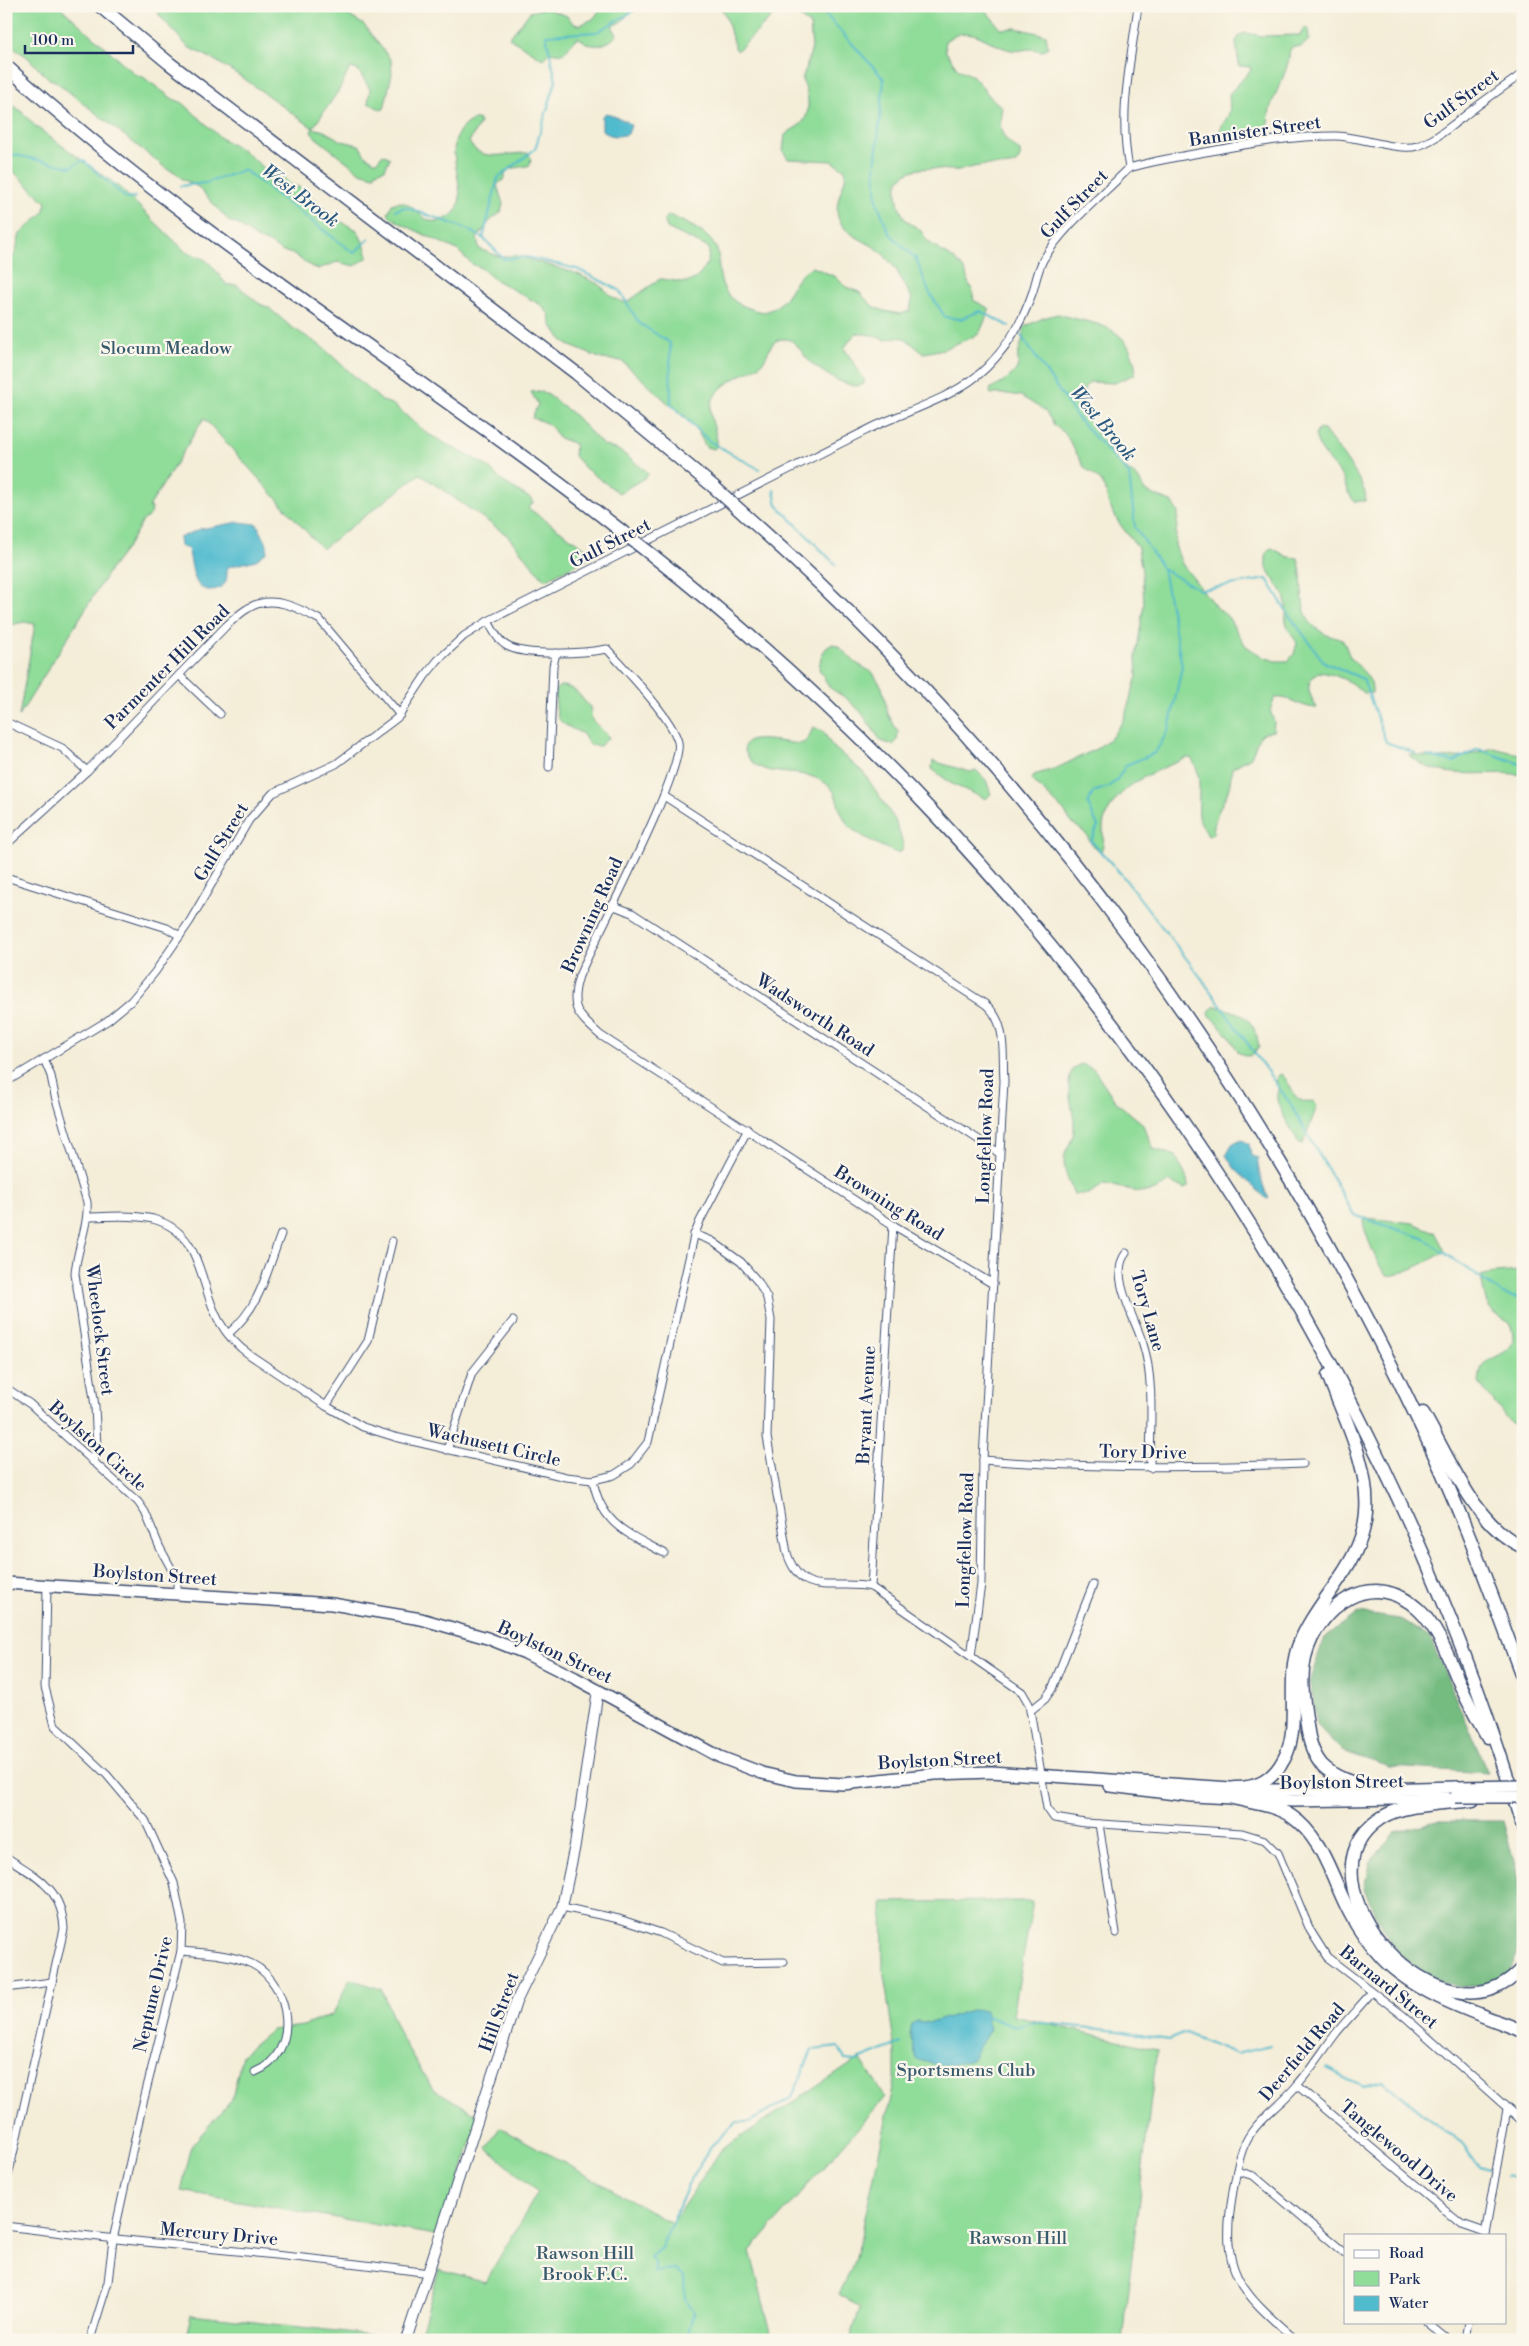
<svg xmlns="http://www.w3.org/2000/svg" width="1529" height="2346" font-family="'Libre Bodoni',serif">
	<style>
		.green { fill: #90dc99; stroke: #56867c }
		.forest { fill: #74bc81; stroke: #487670 }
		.water { fill: #51bbce; stroke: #367596 }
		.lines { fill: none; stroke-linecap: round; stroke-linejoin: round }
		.stream { stroke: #51bbce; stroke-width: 2 }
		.street-casing { stroke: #3c4c70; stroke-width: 9 }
		.secondary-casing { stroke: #3c4c70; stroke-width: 12 }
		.primary-casing { stroke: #3c4c70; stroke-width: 14 }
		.highway-casing { stroke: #3c4c70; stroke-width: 15 }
		.street { stroke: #fff; stroke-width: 7 }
		.secondary { stroke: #fff; stroke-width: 10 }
		.primary { stroke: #fff; stroke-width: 11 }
		.highway { stroke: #fff; stroke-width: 12 }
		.primary-bridge-casing { stroke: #3c4c70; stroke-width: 14; stroke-linecap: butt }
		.highway-bridge-casing { stroke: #3c4c70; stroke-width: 15; stroke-linecap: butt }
		.primary-bridge { stroke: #fff; stroke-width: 11 }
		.highway-bridge { stroke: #fff; stroke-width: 12 }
		.labels { text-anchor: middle; stroke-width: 4.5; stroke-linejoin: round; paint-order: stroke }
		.street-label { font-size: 18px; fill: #1b2f5e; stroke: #fbf7ec }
		.park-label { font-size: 18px; fill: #385a6d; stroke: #fbf7ec }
		.water-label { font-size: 19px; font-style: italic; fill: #2b5980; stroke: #fbf7ec }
	</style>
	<rect width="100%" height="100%" fill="#fbf7ec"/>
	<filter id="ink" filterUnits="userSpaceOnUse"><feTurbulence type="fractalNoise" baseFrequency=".02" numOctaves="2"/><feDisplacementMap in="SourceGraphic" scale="10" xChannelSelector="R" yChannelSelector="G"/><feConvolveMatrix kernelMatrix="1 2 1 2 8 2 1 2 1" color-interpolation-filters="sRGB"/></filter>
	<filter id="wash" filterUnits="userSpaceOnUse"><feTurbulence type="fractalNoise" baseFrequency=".0096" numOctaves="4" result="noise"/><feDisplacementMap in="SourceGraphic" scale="20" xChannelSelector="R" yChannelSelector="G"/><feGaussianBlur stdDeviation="1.12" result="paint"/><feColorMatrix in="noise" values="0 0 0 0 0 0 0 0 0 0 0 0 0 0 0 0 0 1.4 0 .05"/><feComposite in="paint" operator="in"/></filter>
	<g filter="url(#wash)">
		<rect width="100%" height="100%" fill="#f4edd8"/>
		<!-- green -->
		<g class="green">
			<path d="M6 6H59L135 74 143 77 173 99 183 103 221 138 246 153 269 172 279 174 291 185 301 188 336 219 357 230 365 246 368 257 355 266 337 262 318 269 312 267 293 254 281 251 270 243 258 239 236 223 230 222 198 187 182 179 175 172 167 169 55 81 49 79 25 55 6 44Z"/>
			<path d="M158 6H330L338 9 364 25 391 60 392 74 384 109H380L368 103 370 89 358 70 350 68 339 90 313 128 324 131 342 141 359 145 365 155 374 161H377L383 154 390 158 385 169 376 172 374 176 360 172 315 137 311 132 313 128 246 80 213 59 188 47 159 15Z"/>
			<path d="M603 6H636L622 21 612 26 617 35C611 42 599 48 589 44 584 43 583 39 578 38 563 46 572 57 550 52L543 59 509 38 530 12 545 8 567 16 574 24 580 25 593 19Z"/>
			<path d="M688 6H982L1001 29 1016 28 1046 35 1048 47 1043 51C1039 51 1035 49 1031 49 1024 49 1019 52 1011 50 986 45 973 21 945 41L946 52 958 69 973 76 992 99 1002 107C998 129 1000 138 1020 151 1023 170 999 165 988 165 978 165 968 169 958 170 939 171 909 161 898 183 894 193 900 215 908 222 912 225 917 227 921 231 924 235 925 240 930 243 940 252 955 257 963 268 967 274 967 281 970 286 973 292 975 293 973 300L990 309 979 334 944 349 924 353C907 343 908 332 885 340L872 335 856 333 844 348 864 379V384C851 392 820 371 810 362 804 356 799 346 792 341 789 339 784 339 781 339 766 342 770 360 757 367 738 377 706 389 711 416 713 427 718 436 717 446L714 449 706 447 698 432 682 413 669 404 622 361 602 359 568 345 560 338 551 324 549 314 541 305 494 279 481 268 472 264 457 250 402 224 390 217 388 213 392 204C416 193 420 235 449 217 478 200 436 149 465 125 469 122 472 120 478 119L480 123 469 142C481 164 509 152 529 153L531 159 530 165C522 168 513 166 505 172V178L497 185 503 204 501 212 490 221 477 238 479 249 501 257 515 255 578 274 598 284 614 298 626 303 660 279C669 279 679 283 687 282 701 280 711 260 709 248L667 228 664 219 668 216H672C688 225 705 230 715 246 720 254 718 261 719 269 721 290 730 302 749 308 755 310 761 313 768 311 792 302 792 274 813 267L836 277 846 287 859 292 874 307 884 311 900 314 910 311 912 299C903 281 894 262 877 249 866 241 847 235 840 222 830 203 849 182 845 170L832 161 788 159 783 151 785 135C790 130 797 128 802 123 812 112 808 91 802 80L812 48 810 25 798 15 777 12 737 51C730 41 729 8 716 6 706 5 698 11 688 6Z"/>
			<path d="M1305 27 1308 29 1309 40 1301 47H1292C1288 52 1290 56 1288 62 1283 84 1267 103 1268 127 1259 134 1241 132 1228 135L1220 132C1221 124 1225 122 1228 116 1231 109 1229 101 1229 94L1251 70 1250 67 1239 66 1236 42 1240 35 1246 33 1262 36 1300 35Z"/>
			<path d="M6 100 23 113 35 126 118 186 187 253C213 259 212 268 227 285H237L258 303 269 308 290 326 321 346 382 401 392 404 428 434 487 466 502 481 531 499 533 503 528 508 595 555 545 580 507 535 420 474 322 549 204 418 149 507 152 508 151 514 142 522 128 546 109 571 19 716 35 624 24 622 6 626V265L15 254 20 234 43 213 46 203 12 170 6 185Z"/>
			<path d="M1058 314C1085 323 1119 322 1131 352 1134 360 1136 365 1135 374L1115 383 1090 382 1084 388V402L1090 423 1119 463 1138 478 1145 491 1173 503 1178 513 1175 545 1182 564 1215 606 1228 617 1246 646 1263 657 1276 661H1288L1294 654 1297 643C1294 637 1287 629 1286 622 1285 614 1288 607 1285 599 1281 582 1259 572 1268 550L1272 548 1288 557 1298 558C1304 577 1299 601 1308 619 1311 625 1322 633 1329 636 1332 637 1337 636 1340 638 1346 642 1347 653 1351 658 1359 668 1374 678 1372 693H1364C1352 682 1335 673 1318 672 1303 685 1309 693 1317 708 1301 708 1290 696 1275 698L1270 710 1274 722 1273 731 1264 733 1259 737 1251 757 1232 768C1231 776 1230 788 1226 796 1219 810 1214 818 1213 834L1208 836C1205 830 1200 823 1199 817 1197 797 1204 776 1191 758H1187C1153 772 1117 784 1104 821 1101 831 1106 842 1101 851L1094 848 1085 833 1071 822 1064 811 1032 780 1034 775 1057 768 1096 749 1112 737 1124 719 1137 676 1136 657 1144 604 1142 572 1138 548 1119 523 1108 503 1106 492 1101 481 1084 467 1065 433 1055 426 1045 411 1021 396 1008 394H991L990 392 991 388C1000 384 1016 375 1018 365 1019 361 1017 358 1018 354 1021 344 1024 338 1024 327L1043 318Z"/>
			<path d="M539 391 547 394 573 414 603 445 620 451 646 471 648 474 646 477 619 493 586 469 574 456 575 444 557 437C554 425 543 421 532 418L538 404 531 392Z"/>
			<path d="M1319 429 1324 430C1333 443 1371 488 1365 501H1354C1348 494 1346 487 1343 479 1334 462 1320 455 1315 435Z"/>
			<path d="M833 644 838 646 856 663 873 673 882 687 888 714 898 732 897 741 893 745 881 741 861 712 846 698 830 688 819 669C821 658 821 649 833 644Z"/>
			<path d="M560 686C576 686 580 697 590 707L592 720 609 737 600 746 589 745 583 734C554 720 557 722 555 690Z"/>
			<path d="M813 727 823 731 832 746 864 773 895 820 903 844 902 851 898 853C889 851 859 835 851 828 848 826 845 820 843 816 835 802 839 790 822 781 799 767 763 780 748 757 729 726 794 747 803 743 808 741 811 732 813 727Z"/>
			<path d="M1493 748 1523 755V775C1487 769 1437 784 1409 754L1440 758 1462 757Z"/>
			<path d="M933 761 970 772 976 770 986 780 991 794 986 799 952 784 932 769Z"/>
			<path d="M1215 1006C1242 1013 1254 1016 1259 1047L1253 1055 1248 1056 1239 1053 1229 1036 1212 1017 1209 1016 1208 1012Z"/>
			<path d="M1081 1064 1094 1069 1116 1102 1142 1123 1154 1149 1176 1156C1180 1168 1188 1175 1188 1187L1184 1189 1169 1181C1148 1201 1127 1188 1105 1184L1088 1194H1074C1070 1184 1064 1173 1064 1161 1064 1150 1074 1140 1074 1129 1075 1109 1063 1086 1073 1068Z"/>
			<path d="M1281 1074C1293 1083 1291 1106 1313 1101L1317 1106 1303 1144 1298 1142C1293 1129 1279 1113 1277 1099 1276 1095 1278 1092 1278 1088 1278 1083 1275 1082 1277 1076Z"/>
			<path d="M1366 1218 1413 1223 1435 1232 1445 1251C1437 1258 1397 1277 1387 1276 1379 1269 1365 1234 1363 1222Z"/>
			<path d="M1518 1271 1523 1272V1425L1519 1426 1511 1424 1479 1383C1480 1378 1480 1371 1482 1367 1494 1351 1522 1357 1510 1323 1484 1309 1486 1303 1481 1276 1490 1272 1507 1273 1518 1271Z"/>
			<path d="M1033 1901 1013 2016 1157 2049 1122 2340H850L860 2309 839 2294 851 2270 861 2236 895 2079V2050L883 1968 882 1902Z"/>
			<path d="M350 1979 381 1989 401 2037 432 2088 480 2116 441 2236 181 2191 192 2145 232 2099 242 2055 272 2030 303 2026 333 2014Z"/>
			<path d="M860 2058 885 2097 750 2251 773 2340H419L439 2269 485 2282 538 2192 487 2148 500 2127 672 2223 721 2150Z"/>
			<path d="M191 2315 418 2340H185Z"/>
		</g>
		<!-- forest -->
		<g class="forest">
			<path d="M1358 1613 1400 1619 1430 1638 1488 1773 1390 1767 1342 1751 1317 1725 1310 1679 1325 1637Z"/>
			<path d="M1437 1821H1503L1523 1895V1942L1510 1970 1490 1985 1458 1987 1428 1975 1403 1958 1381 1926 1364 1889 1369 1863 1395 1832Z"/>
		</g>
		<!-- water -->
		<g class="water">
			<path d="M606 113 626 121 631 125 628 134C619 137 609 137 602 130V116Z"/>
			<path d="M239 522 257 524 267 544V552L256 560 228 567C226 572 228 578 225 583 223 587 216 590 211 590 191 591 193 564 188 549L180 546 179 538 200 529Z"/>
			<path d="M1241 1139 1249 1144 1251 1156 1258 1158C1256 1165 1264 1191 1269 1198L1267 1199 1235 1169 1226 1155 1232 1144Z"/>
			<path d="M971 2010 985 2011 990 2029 971 2060C951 2066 937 2067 917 2059L910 2036 912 2024 917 2021 930 2023Z"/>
		</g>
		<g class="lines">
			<!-- stream -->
			<g class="stream">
				<path d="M812 6 826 15 884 79 875 168 877 202 889 233 916 259 929 292 945 317 960 319 980 311 1009 326"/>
				<path d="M6 153 71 167 83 160 127 199 135 197"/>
				<path d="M180 186 206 183 244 170 354 253 369 239"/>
				<path d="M396 210 405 207 465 228 483 238 498 178 535 149 556 81 546 35 597 32 642 6"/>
				<path d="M483 238 504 259 527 257 577 269 619 290 639 323 670 343 671 404 709 441 759 469"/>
				<path d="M1020 334 1079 420 1129 474 1135 527 1163 569 1200 590 1267 579 1291 618 1324 662 1363 679 1386 742 1415 753"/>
				<path d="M774 490 777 505 836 565"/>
				<path d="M1163 569 1182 666 1169 729 1155 753 1126 765 1116 781 1108 787 1093 792 1088 804 1098 826 1091 841 1121 874 1199 975 1289 1102 1354 1215 1423 1238 1503 1294 1523 1300"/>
				<path d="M1428 756 1454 762 1478 749 1523 765"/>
				<path d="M984 2015 1015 2027 1034 2022 1119 2031 1168 2040 1185 2033 1237 2054 1270 2046"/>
				<path d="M1326 2068 1363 2086 1383 2081 1427 2118 1462 2143 1479 2166 1489 2169"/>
				<path d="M1506 2175 1523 2179"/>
				<path d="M692 2340 689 2329 694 2312 685 2299 684 2277 675 2270 655 2272V2262L650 2257 661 2248 689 2183 711 2146 737 2122H750L792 2097 812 2050 839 2047 845 2060 856 2061 901 2043"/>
			</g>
		</g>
	</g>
	<g filter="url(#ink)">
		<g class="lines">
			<!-- street casing -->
			<g class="street-casing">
				<g id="street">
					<path d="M1129 168C1156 160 1183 156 1211 151 1252 143 1293 136 1335 136 1358 136 1400 152 1417 146 1434 141 1448 128 1462 118 1481 102 1503 88 1523 73"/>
					<path d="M488 621C493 630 498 641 507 646 526 657 586 653 607 649 625 669 672 718 678 742 685 770 595 938 579 976 569 1008 577 1014 600 1035L893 1225 993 1284"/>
					<path d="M179 675 220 714"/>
					<path d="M6 722 62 748 87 771"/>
					<path d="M549 767 553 666 556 653"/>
					<path d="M664 796 985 1004C1008 1022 1002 1055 1004 1081L983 1460 981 1584 971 1656"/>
					<path d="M6 845 87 771 226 626C233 620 240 613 247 609 271 593 299 608 320 620L400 715"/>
					<path d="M6 877 167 928 180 936"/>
					<path d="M612 905 632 913 999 1153"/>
					<path d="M44 1059 51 1076 55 1096 87 1202C89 1227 76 1250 75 1274L95 1406 97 1448 93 1462"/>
					<path d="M6 1082 107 1021 131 1001 155 972 190 921 249 820 273 793 336 764 397 718 425 676 438 660 464 636 488 621C615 557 743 493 869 429 908 410 956 398 987 367 1008 346 1024 318 1033 291 1036 280 1038 270 1043 260 1065 224 1100 198 1129 168 1118 112 1131 62 1138 6"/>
					<path d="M87 1217C108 1217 132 1214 153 1219 204 1233 198 1284 219 1321 227 1335 237 1346 250 1355L326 1406 363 1427 395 1437 566 1477 593 1480 614 1475 631 1464 648 1442 694 1236 700 1221 748 1129"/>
					<path d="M694 1234 712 1241 741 1262 759 1283 767 1298 771 1320 767 1437 787 1553C802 1600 834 1579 871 1587L1022 1692 1029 1704 1047 1808 1054 1818 1085 1823 1242 1833 1265 1840 1278 1853 1310 1930 1327 1957 1404 2016 1523 2122"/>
					<path d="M1126 1253C1108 1275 1136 1320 1143 1344 1155 1381 1150 1429 1150 1468"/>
					<path d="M228 1334C261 1306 266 1273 281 1234"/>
					<path d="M6 1388 30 1404 138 1502 145 1512 160 1548 177 1579V1593"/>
					<path d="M326 1406 368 1341 392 1241"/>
					<path d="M447 1450 472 1373 513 1321"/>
					<path d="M983 1460C1090 1469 1196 1468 1303 1464"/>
					<path d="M593 1480C601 1525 629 1534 664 1553"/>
					<path d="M47 1585 45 1687 55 1726 107 1775 145 1820 174 1883 182 1923 181 1951 141 2111 113 2240 108 2282 90 2340"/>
					<path d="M871 1587 893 1225"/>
					<path d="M1030 1711 1045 1699 1052 1689 1093 1585"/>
					<path d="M1099 1824 1116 1933"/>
					<path d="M6 1857C37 1877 62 1888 64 1929L6 2185"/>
					<path d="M562 1907 619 1919 661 1933 723 1963 784 1962"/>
					<path d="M181 1951C204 1953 231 1954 252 1964 292 1984 301 2054 255 2072"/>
					<path d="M6 1988 52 1982"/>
					<path d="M1298 2086 1462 2224 1485 2232"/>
					<path d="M1237 2171 1254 2176 1345 2253"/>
					<path d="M6 2226C147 2245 288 2253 429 2273"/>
					<path d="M1485 2234 1507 2109"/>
					<path d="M1427 2322 1449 2340"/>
					<path d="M1296 2340C1238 2290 1219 2271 1233 2191 1237 2171 1239 2150 1251 2133 1263 2115 1284 2102 1298 2084 1312 2068 1324 2049 1337 2032 1348 2019 1360 2006 1372 1992"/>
					<path d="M1465 2340 1468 2322"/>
				</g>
			</g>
			<!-- secondary casing -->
			<g class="secondary-casing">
				<path id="secondary" d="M406 2340 516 2002 562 1907 575 1845 598 1690"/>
			</g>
			<!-- primary casing -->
			<g class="primary-casing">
				<g id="primary">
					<path d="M6 1583 332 1604 421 1619 487 1638 525 1653 575 1678 720 1757 762 1773 796 1781 843 1784 935 1774 991 1772 1261 1790H1339L1456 1787"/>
					<path d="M1110 1786 1192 1796 1294 1801 1446 1798"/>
				</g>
			</g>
			<!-- highway casing -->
			<g class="highway-casing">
				<g id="highway">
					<path d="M100 6 169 63 576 373 714 487"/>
					<path d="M6 66C196 239 418 372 620 530"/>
					<path d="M745 515C1029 766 1257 1080 1419 1422 1459 1505 1491 1592 1523 1679"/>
					<path d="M652 555C1059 875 1376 1331 1523 1828"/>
					<path d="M1423 1413C1449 1457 1474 1525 1523 1547"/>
					<path d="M1235 1788C1258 1788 1273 1780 1284 1759 1301 1730 1286 1681 1298 1647 1316 1599 1362 1566 1366 1513 1370 1466 1344 1418 1328 1375"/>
					<path d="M1375 1789C1356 1784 1335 1779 1321 1764 1310 1750 1308 1734 1306 1718 1303 1698 1300 1677 1305 1657 1318 1606 1372 1566 1419 1610 1441 1631 1451 1666 1464 1693 1471 1708 1479 1722 1487 1737"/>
					<path d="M1233 1798C1252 1803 1275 1805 1291 1816 1324 1838 1333 1883 1351 1915 1359 1931 1370 1945 1382 1958 1418 1995 1476 2013 1523 2031"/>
					<path d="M1473 1800C1446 1804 1404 1803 1381 1818 1286 1880 1445 2058 1523 1967"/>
				</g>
			</g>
			<!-- street -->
			<use href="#street" class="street"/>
			<!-- secondary -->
			<use href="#secondary" class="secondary"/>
			<!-- primary -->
			<use href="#primary" class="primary"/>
			<!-- highway -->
			<use href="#highway" class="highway"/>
			<!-- primary-bridge casing -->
			<g class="primary-bridge-casing">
				<g id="primary-bridge">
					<path d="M1456 1787 1523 1786"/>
					<path d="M1455 1797H1523"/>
				</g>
			</g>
			<!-- highway-bridge casing -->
			<g class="highway-bridge-casing">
				<g id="highway-bridge">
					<path d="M714 487 745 515"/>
					<path d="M620 530 652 555"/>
				</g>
			</g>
			<!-- primary-bridge -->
			<use href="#primary-bridge" class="primary-bridge"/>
			<!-- highway-bridge -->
			<use href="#highway-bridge" class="highway-bridge"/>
		</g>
	</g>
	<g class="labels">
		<!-- street labels -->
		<g class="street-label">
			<text transform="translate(1461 99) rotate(-36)" y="6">Gulf Street</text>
			<text transform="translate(1255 131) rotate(-8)" y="6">Bannister Street</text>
			<text transform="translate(1074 204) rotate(-46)" y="6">Gulf Street</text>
			<text transform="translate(610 543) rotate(-27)" y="6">Gulf Street</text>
			<text transform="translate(167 667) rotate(-45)" y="6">Parmenter Hill Road</text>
			<text transform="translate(221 842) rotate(-59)" y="6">Gulf Street</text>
			<text transform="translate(592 915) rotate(-66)" y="6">Browning Road</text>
			<text transform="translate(815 1015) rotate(33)" y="6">Wadsworth Road</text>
			<text transform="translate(985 1136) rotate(-88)" y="6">Longfellow Road</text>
			<text transform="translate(889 1203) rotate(32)" y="6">Browning Road</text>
			<text transform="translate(1148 1311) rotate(74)" y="6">Tory Lane</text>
			<text transform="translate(100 1330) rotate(83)" y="6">Wheelock Street</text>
			<text transform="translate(866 1405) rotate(-87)" y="6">Bryant Avenue</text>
			<text transform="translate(494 1445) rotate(13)" y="6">Wachusett Circle</text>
			<text transform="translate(98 1446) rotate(42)" y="6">Boylston Circle</text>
			<text transform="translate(1143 1452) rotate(1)" y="6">Tory Drive</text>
			<text transform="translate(965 1540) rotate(-88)" y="6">Longfellow Road</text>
			<text transform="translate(155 1575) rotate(4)" y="6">Boylston Street</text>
			<text transform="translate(555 1652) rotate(25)" y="6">Boylston Street</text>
			<text transform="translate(940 1760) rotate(-3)" y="6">Boylston Street</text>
			<text transform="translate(1342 1782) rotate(-1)" y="6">Boylston Street</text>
			<text transform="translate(1389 1987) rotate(39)" y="6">Barnard Street</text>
			<text transform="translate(153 1994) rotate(-77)" y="6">Neptune Drive</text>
			<text transform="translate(499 2012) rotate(-70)" y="6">Hill Street</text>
			<text transform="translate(1302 2052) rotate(-50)" y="6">Deerfield Road</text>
			<text transform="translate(1399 2151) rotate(40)" y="6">Tanglewood Drive</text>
			<text transform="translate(219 2234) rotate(5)" y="6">Mercury Drive</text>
		</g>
		<!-- park labels -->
		<g class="park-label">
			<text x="166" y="354">Slocum Meadow</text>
			<text x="966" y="2076">Sportsmens Club</text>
			<text x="1018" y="2244">Rawson Hill</text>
			<text x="585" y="2259">Rawson Hill<tspan x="585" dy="21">Brook F.C.</tspan></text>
		</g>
		<!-- water labels -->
		<g class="water-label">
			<text transform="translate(301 195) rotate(37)" y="7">West Brook</text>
			<text transform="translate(1104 423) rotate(50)" y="7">West Brook</text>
		</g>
	</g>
	<!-- margin -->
	<rect width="1529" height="2346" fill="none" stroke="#fbf7ec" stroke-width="25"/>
	<!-- legend -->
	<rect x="1344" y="2234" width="162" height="90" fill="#fbf7ec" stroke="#a1a7b3"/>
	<rect x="1354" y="2250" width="25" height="8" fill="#ffffff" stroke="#a1a7b3"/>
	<text x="1389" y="2258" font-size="15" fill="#1b2f5e">Road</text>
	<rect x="1354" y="2271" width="25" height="15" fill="#90dc99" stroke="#a1a7b3"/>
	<text x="1389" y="2284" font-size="15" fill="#1b2f5e">Park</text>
	<rect x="1354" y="2296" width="25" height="15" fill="#51bbce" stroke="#a1a7b3"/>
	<text x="1389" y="2308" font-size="15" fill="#1b2f5e">Water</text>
	<!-- scale -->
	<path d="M25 45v8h108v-8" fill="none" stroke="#1b2f5e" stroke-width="2.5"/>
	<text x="32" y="45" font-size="15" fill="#1b2f5e" stroke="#fbf7ec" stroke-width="4" paint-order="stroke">100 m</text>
</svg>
